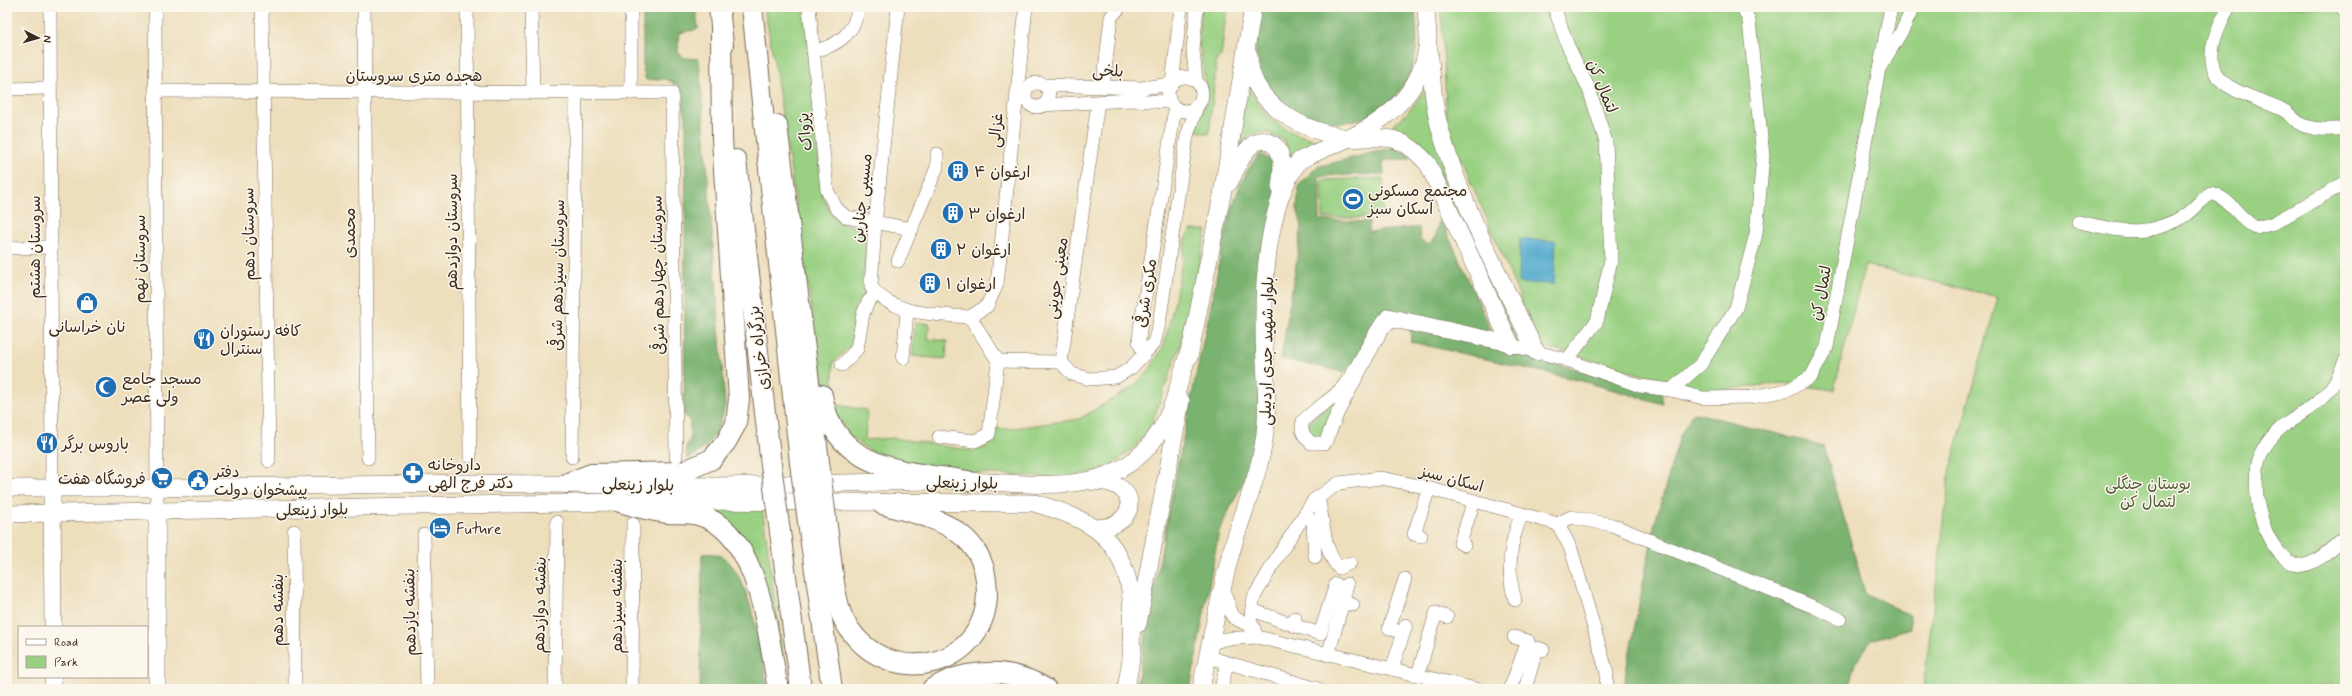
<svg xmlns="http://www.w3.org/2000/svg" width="2352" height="696" font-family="Mynerve,'Playpen Sans Arabic',sans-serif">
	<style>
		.green { fill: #99d082; stroke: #6a7d50 }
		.forest { fill: #7ab270; stroke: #5a6e47 }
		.water { fill: #50a9cd; stroke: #466a76 }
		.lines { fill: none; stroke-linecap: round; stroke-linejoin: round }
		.minor-casing { stroke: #796955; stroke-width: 14 }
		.major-casing { stroke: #796955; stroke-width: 18 }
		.highway-casing { stroke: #796955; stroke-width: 22 }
		.minor { stroke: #fff; stroke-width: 13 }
		.major { stroke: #fff; stroke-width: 17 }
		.highway { stroke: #fff; stroke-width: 20 }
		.highway-bridge-casing { stroke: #796955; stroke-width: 22; stroke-linecap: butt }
		.highway-bridge { stroke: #fff; stroke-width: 20 }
		.labels { text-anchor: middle; stroke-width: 3; stroke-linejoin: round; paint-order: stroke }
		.street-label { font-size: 16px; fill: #3b2a1e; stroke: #fbf7ec }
		.poi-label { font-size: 16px; fill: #3b2a1e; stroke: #fbf7ec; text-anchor: start }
		.park-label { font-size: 16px; fill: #575c3c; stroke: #fbf7ec }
	</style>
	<rect width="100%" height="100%" fill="#fbf7ec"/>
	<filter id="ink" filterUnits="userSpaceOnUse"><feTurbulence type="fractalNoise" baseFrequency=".025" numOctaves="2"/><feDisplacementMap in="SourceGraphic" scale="8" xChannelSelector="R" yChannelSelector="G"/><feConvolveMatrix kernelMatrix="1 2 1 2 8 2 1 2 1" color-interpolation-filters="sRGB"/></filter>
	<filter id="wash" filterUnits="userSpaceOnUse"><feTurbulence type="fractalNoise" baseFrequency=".012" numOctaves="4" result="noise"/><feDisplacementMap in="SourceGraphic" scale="16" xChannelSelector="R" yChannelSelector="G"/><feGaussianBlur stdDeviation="0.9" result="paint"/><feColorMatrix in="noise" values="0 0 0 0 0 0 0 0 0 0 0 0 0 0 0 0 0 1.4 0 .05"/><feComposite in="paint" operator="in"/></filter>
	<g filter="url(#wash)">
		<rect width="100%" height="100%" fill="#eddebc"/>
		<!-- green -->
		<g class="green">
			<path d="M764 7H804L822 195C834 222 840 223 868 231L863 281 865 295 854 342 833 363V396L829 401 824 385 816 338 774 60Z"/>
			<path d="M1202 7H1227L1221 56 1217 59 1209 134 1193 130 1204 107 1207 95 1198 37Z"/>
			<path d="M1441 7H2345V689H2332L2331 683 2310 689H1923L1951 466 1998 297 1865 265 1834 390 1783 383 1702 392 1540 345 1447 125Z"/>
			<path d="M1245 72C1256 114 1279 132 1320 141L1295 154 1288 164V151L1284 140 1265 132 1249 136 1240 151Z"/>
			<path d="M1428 82 1443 167 1525 343 1516 342 1437 170 1417 141 1384 131C1407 116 1415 106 1428 82Z"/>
			<path d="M1383 178V218H1323L1322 180Z"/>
			<path d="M1191 230H1207L1179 349 1152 423 1137 445 1112 465 1091 473 1063 478 975 473 882 459 852 438 837 417 832 404 867 410 865 440 894 438 974 451 988 446 995 428 1007 429 1079 419 1133 387 1149 371 1164 345 1174 304 1186 239Z"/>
			<path d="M915 322 930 324 928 339 947 341 946 359 912 356Z"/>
			<path d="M1337 399 1324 433 1319 438 1311 437 1307 424Z"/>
			<path d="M762 506 787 689 756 568 688 509Z"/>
		</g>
		<!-- forest -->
		<g class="forest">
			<path d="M643 7H696L698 29 679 33 678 52 684 58 699 59 725 405C720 429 710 449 687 459L686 447 690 439V421L684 415 686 118 679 87 666 79 646 80 643 70Z"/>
			<path d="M1259 7H1415C1416 25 1419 44 1414 61 1392 143 1278 143 1258 64 1253 45 1256 26 1259 7Z"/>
			<path d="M1395 147 1410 156V159L1383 160 1384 174 1319 176 1320 220 1369 222V232L1419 227 1420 240 1429 245 1435 238 1440 217 1492 332 1387 310 1354 362 1345 372 1281 359 1302 226 1297 208 1299 185 1317 167Z"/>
			<path d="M1260 154 1279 165 1257 434 1245 478 1219 531 1190 689H1136C1159 561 1183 432 1211 305 1220 263 1229 185 1260 154Z"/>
			<path d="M1410 328 1661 390 1663 404 1582 381 1411 342Z"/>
			<path d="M1693 412 1824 446 1865 593 1910 615V628L1871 640 1855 663 1848 689H1637L1624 682 1655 522 1680 436Z"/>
			<path d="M702 554C706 554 711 553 715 554 750 560 762 660 768 689H700Z"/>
		</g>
		<!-- water -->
		<path class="water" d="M1520 239 1556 241 1554 284 1519 283Z"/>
	</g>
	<g filter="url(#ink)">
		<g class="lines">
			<!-- minor casing -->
			<g class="minor-casing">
				<g id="minor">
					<path d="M50 7 52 488"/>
					<path d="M155 7 157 511"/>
					<path d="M262 7 269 461"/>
					<path d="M364 7 368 458"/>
					<path d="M467 7 470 456"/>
					<path d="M531 7 533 93"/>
					<path d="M809 7 827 190 836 208 846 217 912 229"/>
					<path d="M898 7 875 224 871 287C894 316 936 314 970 317"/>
					<path d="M1554 7 1568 46 1589 89 1606 142 1611 260 1597 321 1567 360"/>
					<path d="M2229 7C2218 26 2205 53 2216 74 2226 92 2266 101 2283 110 2291 114 2297 124 2305 126 2318 130 2332 130 2345 128"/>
					<path d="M2342 7 2345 11"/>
					<path d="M813 51C836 47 856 33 858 7"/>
					<path d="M1881 59 1891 7"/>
					<circle cx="1185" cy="94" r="17"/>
					<path d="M1196 81 1193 50 1197 7"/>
					<circle cx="1037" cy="95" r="12"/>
					<path d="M1044 85 1141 88 1172 84 1181 7"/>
					<path d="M1103 87 1111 17 1120 7"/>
					<path d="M7 89 50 88"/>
					<path d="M155 91 672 93 676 457"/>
					<path d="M631 93V7"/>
					<path d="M1098 102 1061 362 1072 374 1090 379 1116 377 1131 368 1144 354"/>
					<path d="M1043 105 1130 100 1170 102"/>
					<path d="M1175 108 1140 329 1139 342 1144 354 1154 343 1159 324 1187 136 1197 106"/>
					<path d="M2079 222C2122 231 2145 239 2186 215 2195 209 2202 199 2211 193 2230 198 2239 219 2256 228L2274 223 2345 183"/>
					<path d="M7 248 51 247"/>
					<path d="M898 261 937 167V154"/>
					<path d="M970 317 987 306 997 284 1026 7"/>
					<path d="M1509 342 1388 315C1371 334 1363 359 1348 380 1337 398 1317 406 1303 421 1300 431 1304 436 1311 443H1325L1338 412 1382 329 1392 321 1511 345 1567 360 1640 386 1671 390 1703 398 1752 397 1788 390 1811 377 1827 347 1879 69 1903 29 1913 7"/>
					<path d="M903 358 907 311"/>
					<path d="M998 361 1061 362"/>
					<path d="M2345 361C2339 374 2334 387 2323 397 2301 419 2276 422 2261 454 2253 472 2256 505 2263 523 2268 540 2287 572 2308 564 2321 560 2334 546 2345 537"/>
					<path d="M842 365 857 349 863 314 868 302 876 293"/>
					<path d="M1671 390 1701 364 1736 308 1756 234 1763 156 1749 21 1743 7"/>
					<path d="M939 437 975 441 989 434 998 361 970 317"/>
					<path d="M572 457 576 93"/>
					<path d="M1318 498C1324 520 1323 551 1339 568L1350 563"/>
					<path d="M1305 514 1313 522 1315 557"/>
					<path d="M1558 524 1571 517 1612 525 1814 607 1840 619"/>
					<path d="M294 531 295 689"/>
					<path d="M424 535 427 689"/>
					<path d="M1421 536 1414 534 1429 488"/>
					<path d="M1464 545 1460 543 1474 501"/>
					<path d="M1223 590 1233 617 1254 628"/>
					<path d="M1515 600C1506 570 1510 541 1522 514"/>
					<path d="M1343 602 1347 584"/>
					<path d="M1252 610 1293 625 1295 618"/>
					<path d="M1293 625 1320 634 1336 584"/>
					<path d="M1403 633 1389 628 1405 579"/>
					<path d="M1257 637 1250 620 1254 597 1278 556 1314 500 1339 483 1381 478 1420 486 1558 524 1571 549 1607 673 1606 689"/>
					<path d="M1209 644 1224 639 1257 637 1476 689"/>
					<path d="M1328 655 1343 602 1353 605"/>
					<path d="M1208 657 1318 689"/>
					<path d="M1392 669 1406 625"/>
					<path d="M1418 675 1436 613 1447 617"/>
					<path d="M555 689 557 522"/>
					<path d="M632 689 633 524"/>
					<path d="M1221 689 1227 663"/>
					<path d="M1510 689 1528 641 1514 637"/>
					<path d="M1525 689 1537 648 1543 650"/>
				</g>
			</g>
			<!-- major casing -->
			<g class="major-casing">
				<g id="major">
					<path d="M1429 49C1432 73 1432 101 1439 125 1459 200 1502 281 1536 352"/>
					<path d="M1249 55C1250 106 1304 131 1348 138 1364 140 1381 135 1396 140 1410 145 1419 154 1428 164L1511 345"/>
					<path d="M1229 183C1236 171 1241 154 1252 145 1257 141 1263 139 1269 142 1286 149 1282 172 1280 187"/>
					<path d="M1189 357 1222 195 1253 7"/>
					<path d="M956 481C1026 480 1111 505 1158 434 1175 408 1181 374 1191 345"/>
					<path d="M1094 482C1140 479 1141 527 1096 528"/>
					<path d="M7 488H157L471 483 718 486 931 481"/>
					<path d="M52 488 53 627"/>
					<path d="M7 514 671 501 1034 503C1084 517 1120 533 1130 590 1133 612 1131 636 1131 658"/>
					<path d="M1138 624 1181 401"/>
					<path d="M53 677V689"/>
					<path d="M157 689V511"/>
					<path d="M1126 689 1133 648"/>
					<path d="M1201 689C1210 643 1219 598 1231 553 1243 510 1264 466 1266 421 1268 391 1264 361 1264 330 1263 280 1268 202 1299 161 1315 152 1332 146 1349 138 1391 118 1425 88 1428 38 1428 28 1426 17 1426 7"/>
				</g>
			</g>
			<!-- highway casing -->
			<g class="highway-casing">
				<g id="highway">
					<path d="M719 7 723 45"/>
					<path d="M752 7 800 463"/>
					<path d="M777 125 819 462"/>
					<path d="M736 160 771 465"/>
					<path d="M822 395C834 471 906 471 968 481"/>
					<path d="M568 483 591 474 683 472 712 459 726 442 736 424 739 399 722 139 721 32"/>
					<path d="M620 502C636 507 651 511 668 513 678 514 688 512 698 515 760 530 768 638 778 689"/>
					<path d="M827 527C831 552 833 601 845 622 887 696 998 667 986 580 984 562 975 545 960 534 939 517 908 512 882 504"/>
					<path d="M809 529 832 689"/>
					<path d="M780 532 801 689"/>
					<path d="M932 689C965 668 1013 667 1046 689"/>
				</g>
			</g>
			<!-- minor -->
			<use href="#minor" class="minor"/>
			<!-- major -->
			<use href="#major" class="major"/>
			<!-- highway -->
			<use href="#highway" class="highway"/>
			<!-- highway-bridge casing -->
			<g class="highway-bridge-casing">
				<g id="highway-bridge">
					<path d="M819 462 827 527"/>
					<path d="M800 463 809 529"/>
					<path d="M771 465 780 532"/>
				</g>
			</g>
			<!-- highway-bridge -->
			<use href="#highway-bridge" class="highway-bridge"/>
		</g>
	</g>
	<!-- icons -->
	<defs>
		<g id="building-disc" transform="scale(1.15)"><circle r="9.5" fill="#1f6fb2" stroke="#fbf7ec"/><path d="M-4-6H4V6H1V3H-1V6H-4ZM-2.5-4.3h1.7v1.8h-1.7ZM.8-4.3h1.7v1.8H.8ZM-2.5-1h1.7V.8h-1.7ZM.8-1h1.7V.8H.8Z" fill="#fff"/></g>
		<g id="stadium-disc" transform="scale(1.15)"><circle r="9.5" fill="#1f6fb2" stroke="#fbf7ec"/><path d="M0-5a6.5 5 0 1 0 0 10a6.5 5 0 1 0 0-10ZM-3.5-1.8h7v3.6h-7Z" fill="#fff"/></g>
		<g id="shop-disc" transform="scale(1.15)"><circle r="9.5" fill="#1f6fb2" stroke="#fbf7ec"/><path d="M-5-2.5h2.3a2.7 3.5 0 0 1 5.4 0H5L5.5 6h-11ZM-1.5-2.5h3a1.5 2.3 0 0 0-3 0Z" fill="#fff"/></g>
		<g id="restaurant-disc" transform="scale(1.15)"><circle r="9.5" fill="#1f6fb2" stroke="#fbf7ec"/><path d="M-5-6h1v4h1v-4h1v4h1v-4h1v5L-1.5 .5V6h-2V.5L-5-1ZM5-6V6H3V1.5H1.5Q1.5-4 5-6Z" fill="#fff"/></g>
		<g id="mosque-disc" transform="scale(1.15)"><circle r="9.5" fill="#1f6fb2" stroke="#fbf7ec"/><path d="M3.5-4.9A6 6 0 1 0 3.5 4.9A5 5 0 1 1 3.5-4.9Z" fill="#fff"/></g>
		<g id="pharmacy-disc" transform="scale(1.15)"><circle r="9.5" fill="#1f6fb2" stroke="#fbf7ec"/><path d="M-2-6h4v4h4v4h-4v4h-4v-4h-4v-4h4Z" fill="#fff"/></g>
		<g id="supermarket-disc" transform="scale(1.15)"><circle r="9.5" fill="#1f6fb2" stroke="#fbf7ec"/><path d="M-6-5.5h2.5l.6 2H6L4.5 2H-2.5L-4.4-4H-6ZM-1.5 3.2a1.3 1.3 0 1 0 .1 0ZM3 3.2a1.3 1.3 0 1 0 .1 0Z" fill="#fff"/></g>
		<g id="civic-disc" transform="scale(1.15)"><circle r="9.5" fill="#1f6fb2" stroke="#fbf7ec"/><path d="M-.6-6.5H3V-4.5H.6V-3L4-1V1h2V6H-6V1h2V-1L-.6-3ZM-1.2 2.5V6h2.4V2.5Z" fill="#fff"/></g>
		<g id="hotel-disc" transform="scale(1.15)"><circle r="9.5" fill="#1f6fb2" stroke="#fbf7ec"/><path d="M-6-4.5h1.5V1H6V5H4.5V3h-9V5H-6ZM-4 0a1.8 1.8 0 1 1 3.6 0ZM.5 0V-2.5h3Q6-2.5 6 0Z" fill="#fff"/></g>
	</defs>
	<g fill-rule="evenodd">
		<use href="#building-disc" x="958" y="171"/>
		<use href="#stadium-disc" x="1353" y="199"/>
		<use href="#building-disc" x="953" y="213"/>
		<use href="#building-disc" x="941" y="249"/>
		<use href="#building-disc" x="930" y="283"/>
		<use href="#shop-disc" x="87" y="303"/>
		<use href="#restaurant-disc" x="204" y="339"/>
		<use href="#mosque-disc" x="106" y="387"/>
		<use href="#restaurant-disc" x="47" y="443"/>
		<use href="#pharmacy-disc" x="413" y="473"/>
		<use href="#supermarket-disc" x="162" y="478"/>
		<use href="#civic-disc" x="198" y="480"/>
		<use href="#hotel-disc" x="440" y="528"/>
	</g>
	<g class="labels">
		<!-- street labels -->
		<g class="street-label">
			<text transform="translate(1108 70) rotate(2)" y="6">بلخی</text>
			<text x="414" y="81">هجده متری سروستان</text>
			<text transform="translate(1603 86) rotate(68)" y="6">لتمال کن</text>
			<text transform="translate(995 130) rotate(-84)" y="6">غزالی</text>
			<text transform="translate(804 132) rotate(-96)" y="6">پژواک</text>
			<text transform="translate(861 198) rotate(-84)" y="6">مسیبی چناربن</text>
			<text transform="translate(451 232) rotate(-90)" y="6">سروستان دوازدهم</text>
			<text transform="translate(349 233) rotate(-90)" y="6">محمدی</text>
			<text transform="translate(248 234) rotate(-91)" y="6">سروستان دهم</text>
			<text transform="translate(34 247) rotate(-90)" y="6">سروستان هشتم</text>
			<text transform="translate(139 259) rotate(-90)" y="6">سروستان نهم</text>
			<text transform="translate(557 275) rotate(-89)" y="6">سروستان سیزدهم شرقی</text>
			<text transform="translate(657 275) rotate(-91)" y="6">سروستان چهاردهم شرقی</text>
			<text transform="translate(1056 278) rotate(-82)" y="6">معینی جوینی</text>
			<text transform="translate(1145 293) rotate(-81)" y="6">مکری شرقی</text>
			<text transform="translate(1820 293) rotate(-79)" y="6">لتمال کن</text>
			<text transform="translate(758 348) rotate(-97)" y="6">بزرگراه خرازی</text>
			<text transform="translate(1266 351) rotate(-89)" y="6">بلوار شهید جدی اردبیلی</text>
			<text transform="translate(1452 478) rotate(15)" y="6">اسکان سبز</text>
			<text transform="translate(962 482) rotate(1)" y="6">بلوار زینعلی</text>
			<text transform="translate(638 484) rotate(1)" y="6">بلوار زینعلی</text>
			<text transform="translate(312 509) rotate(-1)" y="6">بلوار زینعلی</text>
			<text transform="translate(539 605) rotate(-89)" y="6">بنفشه دوازدهم</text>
			<text transform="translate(616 606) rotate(-90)" y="6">بنفشه سیزدهم</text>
			<text transform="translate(277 610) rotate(-90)" y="6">بنفشه دهم</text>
			<text transform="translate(409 612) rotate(-91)" y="6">بنفشه یازدهم</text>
		</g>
		<!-- poi labels -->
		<g class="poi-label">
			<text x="974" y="177">ارغوان ۴</text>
			<text x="1368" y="196">مجتمع مسکونی<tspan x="1368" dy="18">اسکان سبز</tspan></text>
			<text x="968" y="219">ارغوان ۳</text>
			<text x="956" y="255">ارغوان ۲</text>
			<text x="946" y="289">ارغوان ۱</text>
			<text x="87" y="332" text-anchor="middle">نان خراسانی</text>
			<text x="220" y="336">کافه رستوران<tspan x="220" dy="18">سنترال</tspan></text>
			<text x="122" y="384">مسجد جامع<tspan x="122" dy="18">ولی عصر</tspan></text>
			<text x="62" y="449">باروس برگر</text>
			<text x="428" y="470">داروخانه<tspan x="428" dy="18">دکتر فرج الهی</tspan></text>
			<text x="214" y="477">دفتر<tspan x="214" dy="18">پیشخوان دولت</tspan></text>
			<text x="146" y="484" text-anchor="end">فروشگاه هفت</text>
			<text x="456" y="534">Future</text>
		</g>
		<!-- park labels -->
		<g class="park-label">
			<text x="2148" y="489">بوستان جنگلی<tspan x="2148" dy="18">لتمال کن</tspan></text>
		</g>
	</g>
	<!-- margin -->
	<rect width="2352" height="696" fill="none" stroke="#fbf7ec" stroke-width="24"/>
	<!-- legend -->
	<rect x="18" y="626" width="130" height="52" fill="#fbf7ec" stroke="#aea59a"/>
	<rect x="26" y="639" width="20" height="6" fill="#ffffff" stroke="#aea59a"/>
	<text x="54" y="646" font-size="12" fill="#3b2a1e">Road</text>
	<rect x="26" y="656" width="20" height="12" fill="#99d082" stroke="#aea59a"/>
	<text x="54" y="666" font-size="12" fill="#3b2a1e">Park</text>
	<!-- north arrow -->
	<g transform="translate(38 38) rotate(96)" stroke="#fbf7ec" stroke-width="3" paint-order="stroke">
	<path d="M0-3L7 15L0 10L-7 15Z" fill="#3b2a1e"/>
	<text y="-6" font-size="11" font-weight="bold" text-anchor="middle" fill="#3b2a1e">N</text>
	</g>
</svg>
